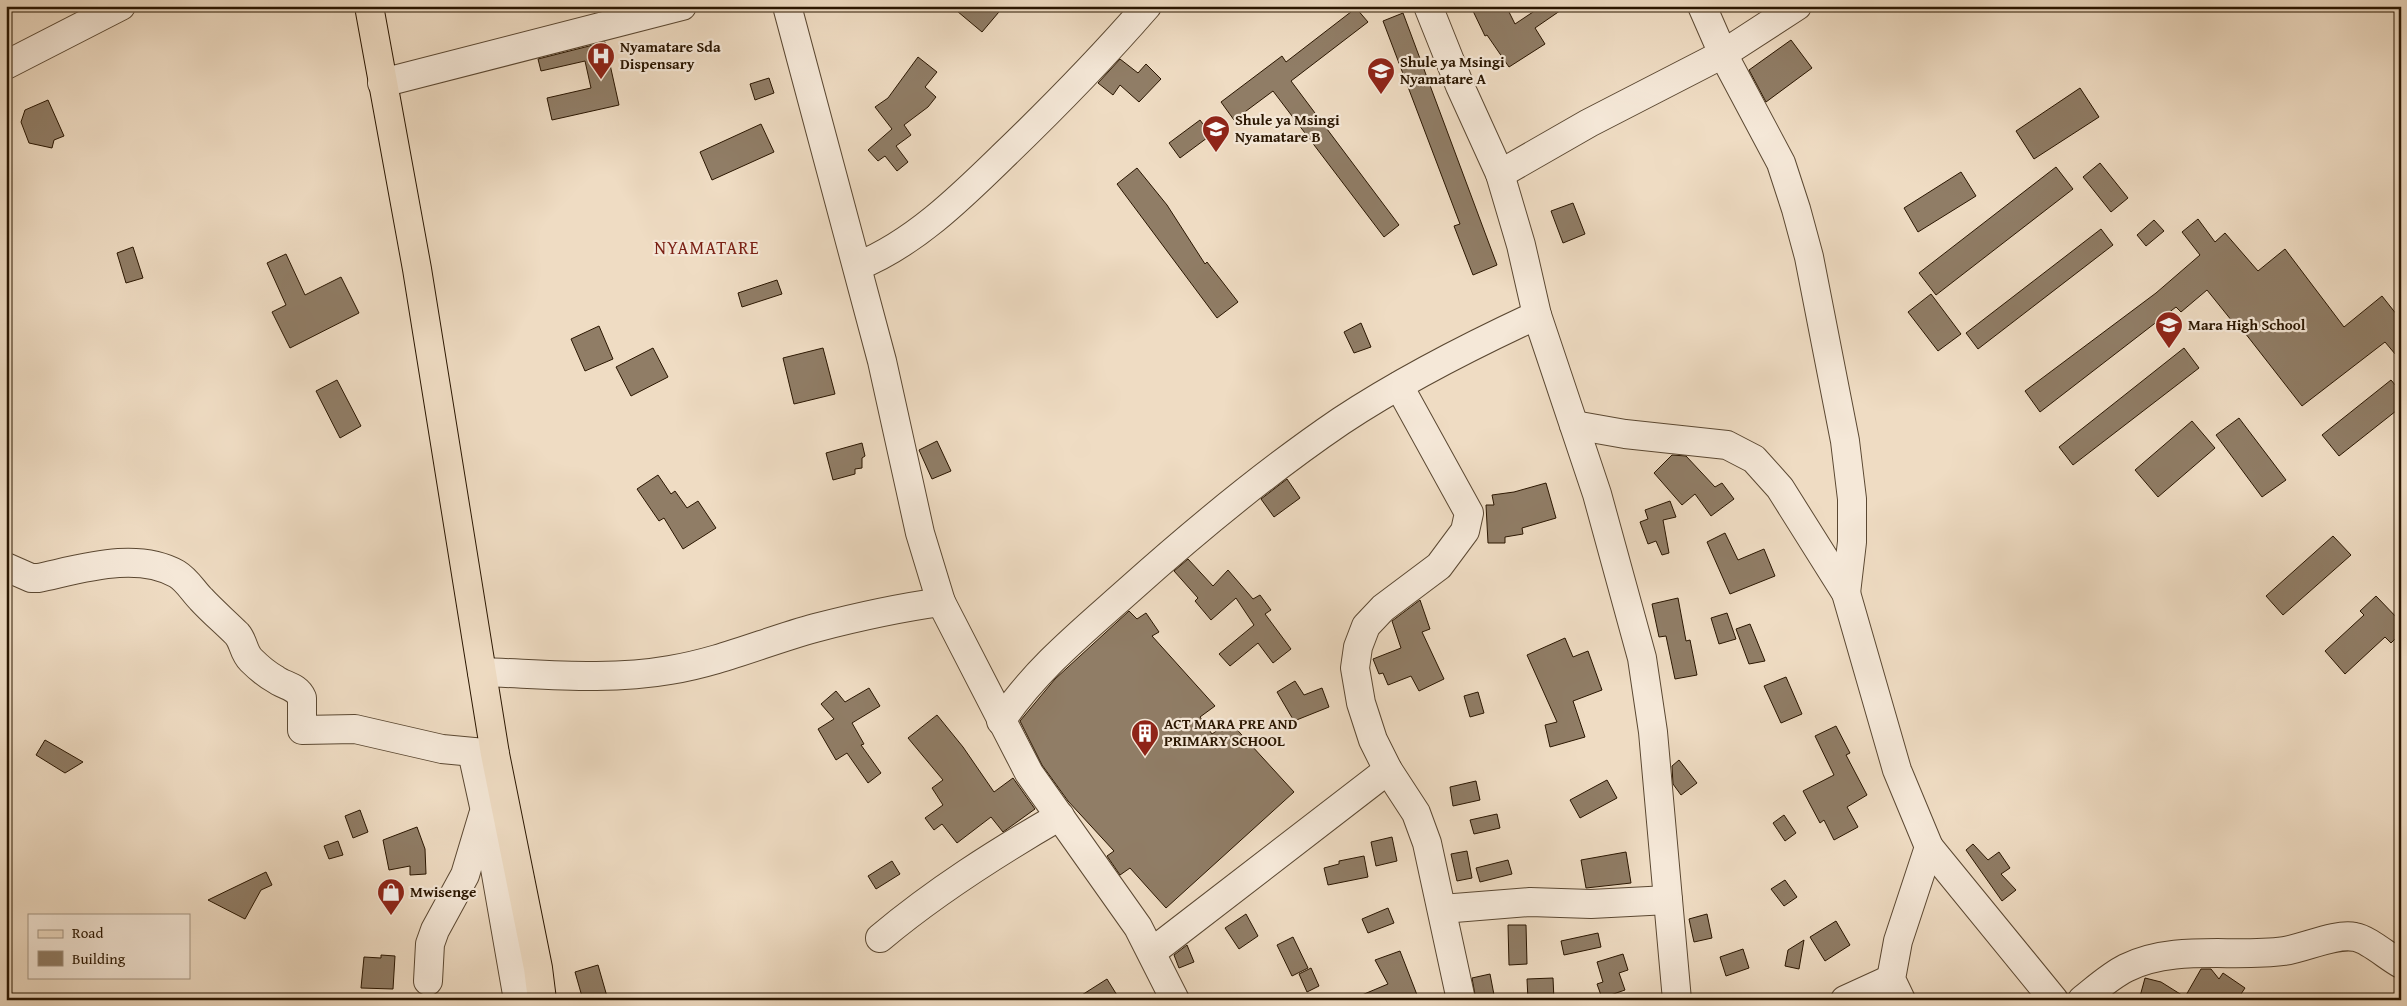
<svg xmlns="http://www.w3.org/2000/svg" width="2407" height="1006" font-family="'Gentium Book Plus',serif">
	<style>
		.building { fill: #907d66; stroke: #2a1601 }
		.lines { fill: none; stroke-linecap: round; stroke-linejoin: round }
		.minor-casing { stroke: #5b4832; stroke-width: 30 }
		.major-casing { stroke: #2a1601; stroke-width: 30 }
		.minor { stroke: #f5e8d8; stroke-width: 28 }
		.major { stroke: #efdcc3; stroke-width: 28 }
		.labels { text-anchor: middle; stroke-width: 4.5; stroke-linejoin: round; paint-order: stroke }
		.poi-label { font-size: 15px; font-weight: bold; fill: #2a1601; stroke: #f5e8d8; text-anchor: start }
		.quarter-label { font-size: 18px; letter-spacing: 1px; fill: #7a1f14; stroke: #f5e8d8 }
	</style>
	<rect width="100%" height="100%" fill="#efdcc3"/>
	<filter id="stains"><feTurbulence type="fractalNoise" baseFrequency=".004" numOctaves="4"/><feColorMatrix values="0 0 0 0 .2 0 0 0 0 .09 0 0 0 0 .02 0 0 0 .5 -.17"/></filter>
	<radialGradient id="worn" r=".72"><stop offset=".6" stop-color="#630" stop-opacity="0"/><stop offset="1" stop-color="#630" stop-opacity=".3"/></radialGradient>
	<!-- building -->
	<g class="building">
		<path d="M951 6H1004L982 32Z"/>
		<path d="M1482 6H1506L1515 24 1542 6H1567L1535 28 1545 44 1509 67 1487 35 1485 36 1473 11Z"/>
		<path d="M1356 8 1368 22 1291 81 1399 225 1384 237 1273 91 1234 120 1221 102 1282 56 1286 62Z"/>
		<path d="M1403 13 1497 265 1473 275 1454 226 1460 224 1383 21Z"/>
		<path d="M1791 40 1812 68 1766 102 1749 70Z"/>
		<path d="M605 42 619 105 552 120 547 98 591 88 585 61 541 71 538 59Z"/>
		<path d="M918 57 937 72 925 87 936 97 928 107 904 125 911 135 896 146 908 162 897 171 885 156 878 161 868 150 892 129 875 107 888 98Z"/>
		<path d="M1120 59 1138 73 1146 64 1161 79 1139 102 1120 85 1113 95 1098 83Z"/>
		<path d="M769 78 774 93 755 100 750 84Z"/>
		<path d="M2080 88 2099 117 2034 159 2016 131Z"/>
		<path d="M48 100 64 136 54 140 52 148 29 143 21 122 25 110Z"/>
		<path d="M1200 120 1211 135 1180 158 1169 143Z"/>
		<path d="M761 124 774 152 712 180 700 152Z"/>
		<path d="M2100 163 2128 198 2111 212 2083 177Z"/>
		<path d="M2056 167 2073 189 1936 295 1919 273Z"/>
		<path d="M1137 168 1167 205 1205 264 1207 262 1238 302 1217 318 1117 184Z"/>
		<path d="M1961 172 1976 196 1918 232 1904 208Z"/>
		<path d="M1573 203 1585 234 1563 243 1551 211Z"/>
		<path d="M2198 219 2215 242 2225 233 2258 271 2285 249 2344 327 2382 296 2401 320V361L2385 342 2302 406 2238 324 2236 326 2207 290 2181 312 2176 307 2040 412 2025 391 2156 293 2200 255 2182 232Z"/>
		<path d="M2154 220 2164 231 2146 246 2137 235Z"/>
		<path d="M2101 229 2113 245 1978 349 1966 333Z"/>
		<path d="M133 247 143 278 126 283 117 253Z"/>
		<path d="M286 254 305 295 341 277 359 313 290 348 272 312 286 305 267 263Z"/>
		<path d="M777 280 782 294 742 307 738 293Z"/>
		<path d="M1931 294 1961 334 1938 351 1908 312Z"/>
		<path d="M1361 323 1371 347 1354 353 1344 332Z"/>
		<path d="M599 326 613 359 585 371 571 339Z"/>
		<path d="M653 348 668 377 631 396 616 367Z"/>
		<path d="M823 348 835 394 794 404 783 358Z"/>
		<path d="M2184 348 2199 368 2073 465 2059 447Z"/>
		<path d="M337 380 361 426 340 438 316 391Z"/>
		<path d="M2391 380 2401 392V407L2339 456 2322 435Z"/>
		<path d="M2239 418 2286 480 2262 497 2216 435Z"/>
		<path d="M2192 421 2215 448 2158 497 2135 470Z"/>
		<path d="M937 441 951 471 932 479 919 450Z"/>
		<path d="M862 443 865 456 862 458V468L855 469V474L833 480 826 453Z"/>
		<path d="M1672 455 1686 456 1715 487 1722 483 1734 499 1711 516 1695 494 1682 505 1654 473Z"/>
		<path d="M658 475 671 494 675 491 687 508 698 501 716 528 683 549 664 518 659 521 637 489Z"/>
		<path d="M1287 479 1300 498 1274 517 1261 499Z"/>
		<path d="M1546 483 1556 518 1522 528 1523 534 1505 537V543H1488L1486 505H1494L1492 495 1514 492Z"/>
		<path d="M1670 501 1676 517 1663 520 1669 553 1662 555 1656 541 1648 544 1640 522 1648 519 1645 510Z"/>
		<path d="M1725 533 1738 560 1764 549 1775 576 1730 594 1707 542Z"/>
		<path d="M2333 536 2351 555 2283 615 2266 596Z"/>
		<path d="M1188 559 1213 586 1228 570 1253 599 1260 595 1271 610 1265 614 1291 649 1273 663 1258 643 1230 666 1219 654 1254 625 1236 598 1211 620 1195 601 1198 598 1174 571Z"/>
		<path d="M2376 596 2401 622V633L2391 643 2385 637 2345 674 2325 651 2364 615 2360 611Z"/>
		<path d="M1678 598 1686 641 1690 640 1697 675 1675 679 1666 636 1659 637 1652 604Z"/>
		<path d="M1420 600 1430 629 1422 632 1444 679 1419 691 1411 676 1388 685 1383 673 1379 674 1373 659 1401 648 1392 621Z"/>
		<path d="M1129 611 1137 619 1146 613 1159 632 1152 636 1215 706 1200 717 1212 734 1230 722 1294 792 1166 908 1130 868 1120 875 1107 856 1114 851 1068 801 1042 765 1020 721 1055 679Z"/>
		<path d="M1727 613 1736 639 1719 644 1711 618Z"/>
		<path d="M1750 624 1765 661 1749 664 1736 629Z"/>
		<path d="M1565 638 1573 657 1588 651 1602 690 1573 701 1585 737 1550 747 1545 725 1557 722 1527 655Z"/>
		<path d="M1786 677 1802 714 1781 723 1764 686Z"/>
		<path d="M1295 681 1304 695 1322 688 1329 707 1294 721 1277 692Z"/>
		<path d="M869 688 880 706 852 723 864 744 861 745 881 773 868 783 847 753 836 760 818 729 834 719 821 704 836 691 845 702Z"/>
		<path d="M1478 692 1484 713 1470 717 1464 696Z"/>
		<path d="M937 715 963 747 994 792 1013 778 1035 809 1003 832 991 817 957 843 942 824 934 830 925 818 943 805 932 788 943 780 908 738Z"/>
		<path d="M1836 726 1850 753 1846 755 1867 795 1847 807 1858 827 1834 840 1824 820 1820 823 1803 791 1834 775 1815 736Z"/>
		<path d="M45 740 83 762 65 773 36 755Z"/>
		<path d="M1679 760 1697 783 1681 795 1673 784 1672 766Z"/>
		<path d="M1607 780 1617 798 1580 818 1570 800Z"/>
		<path d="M1476 781 1480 800 1453 806 1450 787Z"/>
		<path d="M360 810 368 832 353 838 345 816Z"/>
		<path d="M1497 814 1500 828 1474 834 1470 820Z"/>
		<path d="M1784 815 1796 833 1785 841 1773 823Z"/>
		<path d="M417 827 425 849 426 874 410 875V866L389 870 383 840Z"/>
		<path d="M1392 837 1397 861 1376 866 1371 842Z"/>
		<path d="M338 841 343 855 329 859 324 846Z"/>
		<path d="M1973 844 1988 860 1999 852 2010 868 2001 874 2016 890 2002 901 1966 850Z"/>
		<path d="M1467 851 1472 878 1457 881 1451 854Z"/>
		<path d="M1626 852 1631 883 1586 888 1581 860Z"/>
		<path d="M1364 856 1368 877 1328 885 1324 868 1339 864V861Z"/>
		<path d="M1508 860 1512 874 1480 882 1476 868Z"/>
		<path d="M892 861 900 874 876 889 868 876Z"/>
		<path d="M266 872 272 885 261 890 245 919 208 900Z"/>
		<path d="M1785 880 1797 897 1784 906 1771 889Z"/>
		<path d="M1388 908 1394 923 1368 933 1362 919Z"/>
		<path d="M1246 914 1258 936 1239 949 1225 928Z"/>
		<path d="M1707 914 1712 938 1694 942 1689 919Z"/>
		<path d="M1836 921 1850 945 1825 961 1810 937Z"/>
		<path d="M1508 925H1526L1527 964 1509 965Z"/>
		<path d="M1598 933 1601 947 1564 955 1561 941Z"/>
		<path d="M1293 937 1308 968 1292 976 1277 945Z"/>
		<path d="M1804 940 1799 969 1785 966 1788 950Z"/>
		<path d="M1187 945 1194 962 1179 968 1174 955Z"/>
		<path d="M1743 949 1749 968 1726 976 1720 957Z"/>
		<path d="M1400 951 1419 1000H1350L1388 984 1375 960Z"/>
		<path d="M1623 954 1628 970 1619 973 1625 990 1602 998 1597 984 1603 982 1597 962Z"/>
		<path d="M381 955 395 956 393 989 361 988 364 957 381 958Z"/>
		<path d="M598 965 608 1000H583L575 972Z"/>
		<path d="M1311 968 1319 986 1307 992 1299 974Z"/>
		<path d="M2201 969H2211L2219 979 2223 973 2245 988 2237 1000H2139L2145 978 2161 982 2185 997Z"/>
		<path d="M1490 974 1495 1000H1476L1472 978Z"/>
		<path d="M1553 978 1554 1000H1528L1527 979Z"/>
		<path d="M1107 979 1120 1000H1074Z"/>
	</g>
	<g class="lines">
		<!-- minor casing -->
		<g class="minor-casing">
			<g id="minor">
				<path d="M787 6 882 361 920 533 941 602 1029 773 1138 927 1175 1000"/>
				<path d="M1428 6 1460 86 1500 174 1521 245 1537 315 1597 494 1642 658 1653 732 1677 1000"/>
				<path d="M1702 6 1723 54 1781 163 1796 209 1809 257 1845 441 1852 499V542L1846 593"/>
				<path d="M6 65 121 6"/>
				<path d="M382 83 682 6"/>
				<path d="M1500 174 1589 123 1723 54 1797 6"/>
				<path d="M858 266C913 244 960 198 1002 157 1053 108 1101 59 1147 6"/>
				<path d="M1399 386 1469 513 1465 531 1439 566 1383 608 1366 626 1358 647 1355 668 1361 703 1373 740 1388 770 1416 813 1427 843 1461 1000"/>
				<path d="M1574 425 1625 434 1727 445 1754 459 1780 488 1846 593 1897 770 1929 847 1898 941 1891 979 1901 1000"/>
				<path d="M6 567 31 578H38C81 569 136 551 177 574 187 580 193 591 201 599 212 611 225 622 237 634 244 642 243 652 251 660 258 667 266 674 275 679 284 686 297 686 302 698V730L355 729 442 749 495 754"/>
				<path d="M482 672C544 674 608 681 670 670 720 662 767 641 815 628 857 617 898 608 941 602"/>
				<path d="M1001 721C1035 670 1082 632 1128 591 1195 531 1266 472 1341 421 1403 380 1470 346 1537 315"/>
				<path d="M472 752 485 811 518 1000"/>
				<path d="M1929 847 2054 1000"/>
				<path d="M1442 909 1530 902 1591 904 1668 900"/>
				<path d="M880 938C936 891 996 853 1060 816"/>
				<path d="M1152 952 1388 770"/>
				<path d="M428 981 430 944 435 930 465 875 483 815"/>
				<path d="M1845 1000 1891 979"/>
				<path d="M2082 1000C2096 989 2110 976 2126 968 2174 944 2232 958 2284 951 2305 948 2335 933 2355 937 2368 939 2388 957 2401 964"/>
			</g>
		</g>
		<!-- major casing -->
		<g class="major-casing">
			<path id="major" d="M369 6 417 269 495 754 538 968 542 1000"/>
		</g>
		<!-- minor -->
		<use href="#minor" class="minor"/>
		<!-- major -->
		<use href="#major" class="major"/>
	</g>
	<!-- icons -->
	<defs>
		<g id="hospital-pin" transform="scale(1.4375)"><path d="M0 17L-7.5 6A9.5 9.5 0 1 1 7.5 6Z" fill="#8f2418" stroke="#f5e8d8"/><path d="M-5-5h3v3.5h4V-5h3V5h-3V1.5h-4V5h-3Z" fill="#fff"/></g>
		<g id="school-pin" transform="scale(1.4375)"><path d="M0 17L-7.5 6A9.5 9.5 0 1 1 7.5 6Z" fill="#8f2418" stroke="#f5e8d8"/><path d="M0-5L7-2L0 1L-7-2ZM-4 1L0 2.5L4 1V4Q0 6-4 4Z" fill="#fff"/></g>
		<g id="building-pin" transform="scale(1.4375)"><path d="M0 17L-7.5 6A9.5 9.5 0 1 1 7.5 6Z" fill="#8f2418" stroke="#f5e8d8"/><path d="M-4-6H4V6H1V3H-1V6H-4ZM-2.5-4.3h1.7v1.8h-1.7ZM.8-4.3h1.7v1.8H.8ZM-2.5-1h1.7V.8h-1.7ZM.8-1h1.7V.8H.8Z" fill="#fff"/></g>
		<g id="shop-pin" transform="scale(1.4375)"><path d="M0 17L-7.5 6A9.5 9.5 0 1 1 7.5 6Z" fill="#8f2418" stroke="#f5e8d8"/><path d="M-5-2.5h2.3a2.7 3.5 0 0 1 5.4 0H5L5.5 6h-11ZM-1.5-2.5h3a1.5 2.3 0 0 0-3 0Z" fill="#fff"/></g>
	</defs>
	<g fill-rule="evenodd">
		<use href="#hospital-pin" x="601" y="56"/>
		<use href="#school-pin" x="1381" y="71"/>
		<use href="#school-pin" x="1216" y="129"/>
		<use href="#school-pin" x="2169" y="325"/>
		<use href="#building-pin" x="1145" y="733"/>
		<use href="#shop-pin" x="391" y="892"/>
	</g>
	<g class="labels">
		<!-- poi labels -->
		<g class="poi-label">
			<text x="620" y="52">Nyamatare Sda<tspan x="620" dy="17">Dispensary</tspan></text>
			<text x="1400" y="67">Shule ya Msingi<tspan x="1400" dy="17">Nyamatare A</tspan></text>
			<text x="1235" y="125">Shule ya Msingi<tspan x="1235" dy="17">Nyamatare B</tspan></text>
			<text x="2188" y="330">Mara High School</text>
			<text x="1164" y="729">ACT MARA PRE AND<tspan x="1164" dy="17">PRIMARY SCHOOL</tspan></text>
			<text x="410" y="897">Mwisenge</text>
		</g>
		<!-- quarter labels -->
		<g class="quarter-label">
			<text x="707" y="254">NYAMATARE</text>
		</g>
	</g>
	<!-- margin -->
	<rect width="2407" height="1006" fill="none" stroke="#efdcc3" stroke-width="25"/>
	<rect x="8" y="8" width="2392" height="991" fill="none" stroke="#2a1601" stroke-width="2.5"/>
	<rect x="12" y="12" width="2382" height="981" fill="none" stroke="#2a1601"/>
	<!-- legend -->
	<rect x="28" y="914" width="162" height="65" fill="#f5e8d8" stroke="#a49482"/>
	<rect x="38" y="930" width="25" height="8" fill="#efdcc3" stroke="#a49482"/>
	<text x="72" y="938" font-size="15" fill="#2a1601">Road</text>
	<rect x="38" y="951" width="25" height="15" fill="#907d66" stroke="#a49482"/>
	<text x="72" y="964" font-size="15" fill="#2a1601">Building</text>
	<rect width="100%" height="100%" filter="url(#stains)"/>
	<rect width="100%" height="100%" fill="url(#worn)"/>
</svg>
